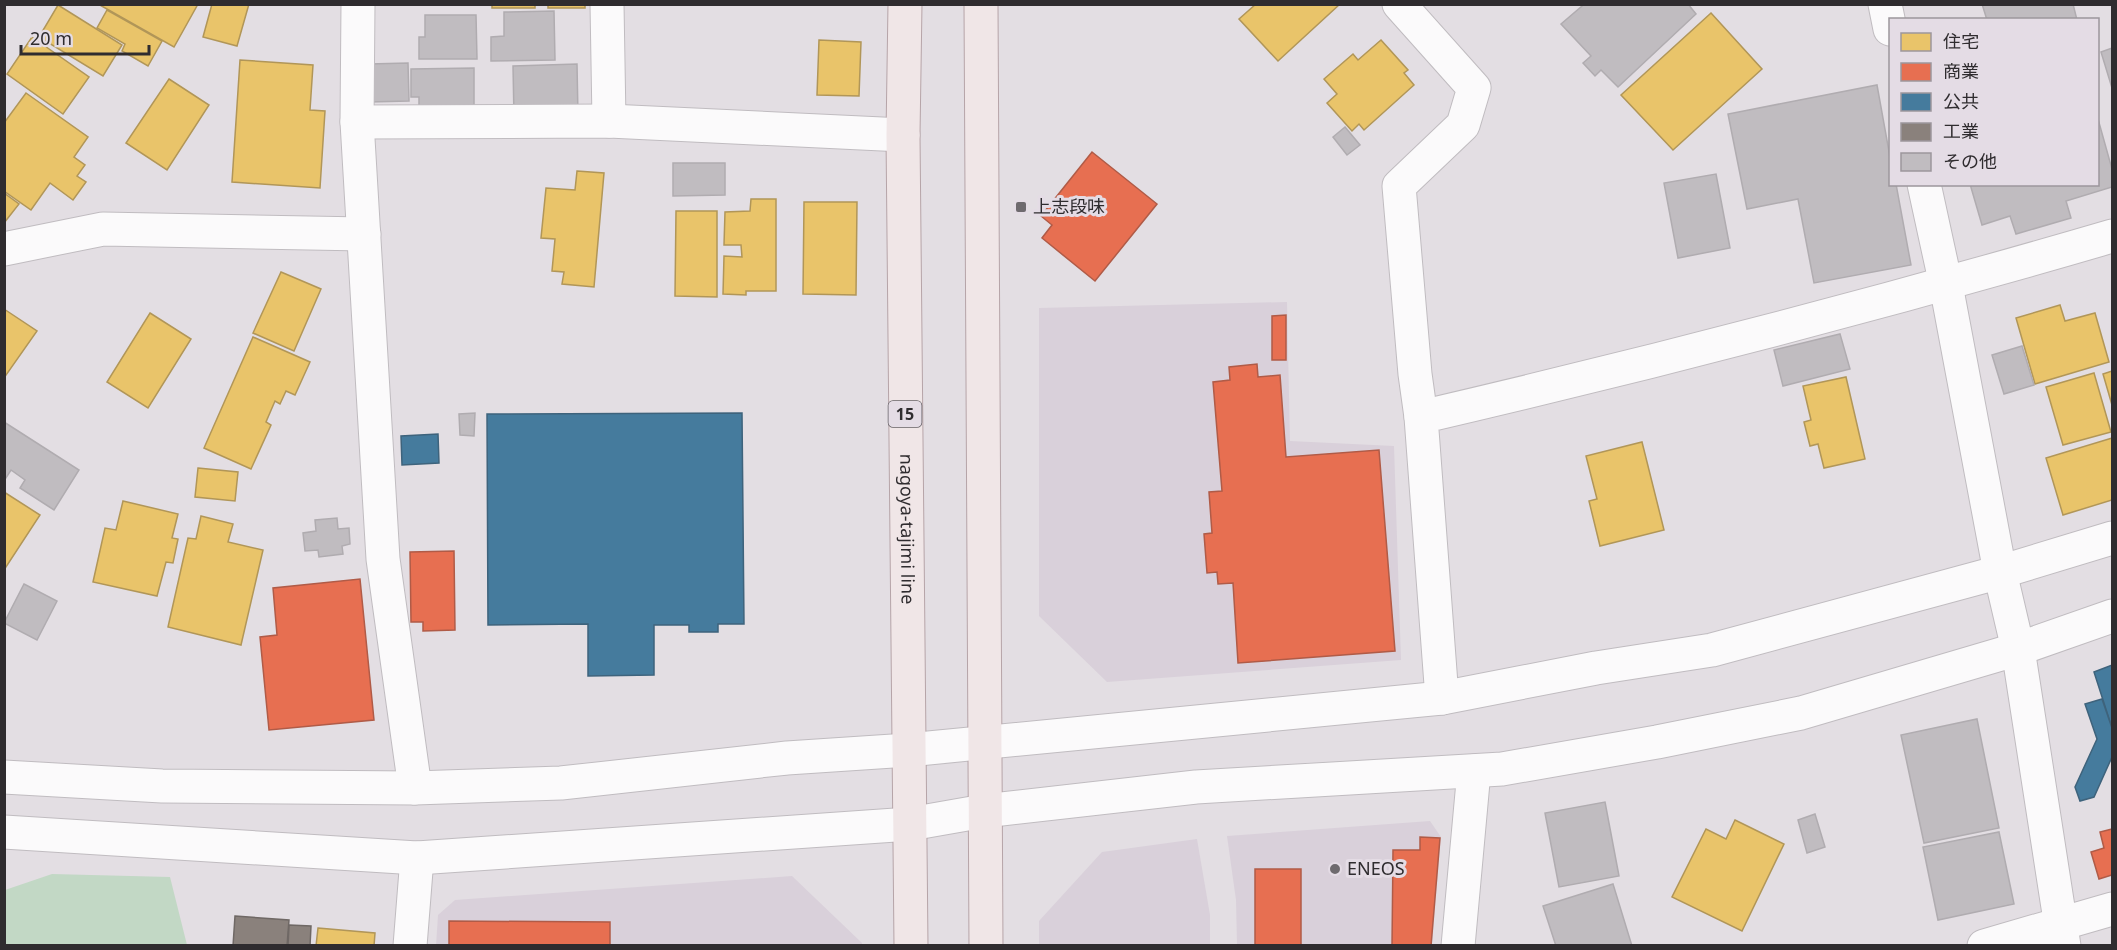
<svg xmlns="http://www.w3.org/2000/svg" width="2117" height="950" font-family="'Noto Sans','Noto Sans JP',sans-serif">
<style>
.built{fill:#d9d0da}
.green{fill:#c2d8c5}
.homes{fill:#e9c46a;stroke:#b19658;stroke-width:1.5}
.shops{fill:#e76f51;stroke:#b05b47;stroke-width:1.5}
.public{fill:#457b9d;stroke:#3e637c;stroke-width:1.5}
.industry{fill:#8a817c;stroke:#6f6865;stroke-width:1.5}
.building{fill:#c0bcc0;stroke:#b0acb0;stroke-width:1.5}
.lines{fill:none;stroke-linecap:round;stroke-linejoin:round}
.minor-casing{stroke:#c0bcc0;stroke-width:35}
.major-casing{stroke:#b6a4a8;stroke-width:35}
.minor{stroke:#fbfafb;stroke-width:33}
.major{stroke:#f0e6e7;stroke-width:33}
.poi-dot{fill:#6e6a6e;stroke:#e4dce5;stroke-width:2}
.labels{text-anchor:middle;stroke-width:6;stroke-linejoin:round;paint-order:stroke}
.shield{fill:#e4dce5;stroke:#656166;stroke-width:1.5}
.shield-label{font-size:16px;font-weight:bold;fill:#2f2c2f}
.poi-label{font-size:18px;fill:#2f2c2f;stroke:#e4dce5;text-anchor:start}
.street-label{font-size:18px;fill:#2f2c2f;stroke:#e4dce5}
</style>
<rect width="100%" height="100%" fill="#e3dee3"/>
<g class="built">
<path d="M1287,302L1290,441L1394,446L1401,660L1107,682L1039,616V308Z"/>
<path d="M1430,821L1441,837L1432,945H1237L1236,900L1227,836Z"/>
<path d="M1197,839L1210,915V945H1039V921L1102,852Z"/>
<path d="M792,876L862,943V946H436L438,915L455,900Z"/>
</g>
<path class="green" d="M52,874L170,877L187,945H5V890Z"/>
<g class="homes">
<path d="M98,4H198L174,47Z"/>
<path d="M212,4H249L237,46L203,37Z"/>
<rect x="492" y="4" width="43" height="4"/>
<rect x="548" y="4" width="37" height="4"/>
<path d="M1256,4H1340L1278,61L1239,19Z"/>
<path d="M58,5L122,45L103,76L39,37Z"/>
<path d="M107,10L162,41L148,66L122,51L125,44L97,28Z"/>
<path d="M1711,13L1762,69L1673,150L1621,95Z"/>
<path d="M32,37L89,77L63,114L7,74Z"/>
<path d="M819,40L861,42L859,96L817,95Z"/>
<path d="M1381,40L1408,70L1404,73L1414,85L1364,130L1359,124L1352,131L1327,103L1337,94L1324,79L1353,54L1358,60Z"/>
<path d="M240,60L313,65L310,110L325,111L320,188L232,182Z"/>
<path d="M169,79L209,105L167,170L126,143Z"/>
<path d="M26,93L88,137L74,157L85,165L77,176L86,182L73,200L50,183L31,210L4,191V123Z"/>
<path d="M577,171L604,173L594,287L562,284L564,272L552,271L555,239L541,238L546,188L575,190Z"/>
<path d="M4,193L19,204L4,223Z"/>
<path d="M751,199H776V291H746V295L723,294L724,256L742,257L741,245H724L725,212L750,211Z"/>
<path d="M804,202H857L856,295L803,294Z"/>
<path d="M676,211H717V297L675,296Z"/>
<path d="M281,272L321,289L294,351L253,333Z"/>
<path d="M2060,305L2065,321L2095,313L2109,362L2035,384L2016,318Z"/>
<path d="M4,309L37,331L4,378Z"/>
<path d="M150,313L191,339L148,408L107,382Z"/>
<path d="M253,337L310,362L295,395L286,391L280,404L275,401L266,422L271,425L251,469L204,448Z"/>
<path d="M2112,371V405L2103,374Z"/>
<path d="M2094,373L2111,432L2063,445L2046,387Z"/>
<path d="M1846,377L1865,459L1824,468L1818,444L1810,446L1804,422L1811,420L1803,386Z"/>
<path d="M2112,438V500L2063,515L2046,458Z"/>
<path d="M1642,442L1664,530L1600,546L1589,501L1597,499L1586,456Z"/>
<path d="M198,468L238,472L235,501L195,497Z"/>
<path d="M4,492L40,515L4,570Z"/>
<path d="M123,501L178,514L172,538L178,539L173,563L166,562L157,596L93,582L105,528L116,530Z"/>
<path d="M201,516L233,524L228,542L263,550L241,645L168,627L188,538L196,539Z"/>
<path d="M1735,820L1784,844L1742,931L1672,897L1706,829L1726,839Z"/>
<path d="M318,928L375,933L374,946H316Z"/>
</g>
<g class="shops">
<path d="M1092,152L1157,204L1095,281L1042,238L1052,225L1041,216Z"/>
<path d="M1286,315V360H1272V316Z"/>
<path d="M1257,364L1258,377L1280,375L1286,457L1379,450L1395,651L1238,663L1233,583L1218,584L1217,572L1207,573L1204,534L1212,533L1209,492L1222,491L1213,382L1230,380L1229,367Z"/>
<path d="M454,551L455,630L423,631V622H411L410,552Z"/>
<path d="M360,579L374,720L269,730L260,637L277,635L273,588Z"/>
<path d="M2112,829V875L2099,879L2091,852L2104,848L2100,832Z"/>
<path d="M1420,837L1440,838L1431,946H1392L1393,850H1420Z"/>
<rect x="1255" y="869" width="46" height="77"/>
<path d="M449,921L610,922V946H449Z"/>
</g>
<g class="public">
<path d="M742,413L744,624H718V632H689V625H654V675L588,676V624L488,625L487,414Z"/>
<path d="M438,434L439,463L402,465L401,436Z"/>
<path d="M2112,665V728L2094,672Z"/>
<path d="M2102,699L2112,728V757L2094,797L2080,801L2075,787L2097,739L2085,704Z"/>
</g>
<g class="industry">
<path d="M235,916L289,920L287,946H233Z"/>
<path d="M289,925L311,926L310,946H288Z"/>
</g>
<g class="building">
<path d="M1581,4H1688L1696,14L1618,87L1601,70L1595,76L1583,63L1591,56L1561,24L1582,6Z"/>
<path d="M1982,4H2073L2077,20H1987Z"/>
<path d="M554,11L555,60L491,61V37L504,36V12Z"/>
<path d="M425,15H476L477,59H419V37H425Z"/>
<path d="M2112,48V88L2101,52Z"/>
<path d="M408,63L409,101L369,102V64Z"/>
<path d="M577,64L578,116L514,117L513,66Z"/>
<path d="M474,68V112H419V97H411V69Z"/>
<path d="M1877,85L1890,157V184H1896L1911,265L1814,283L1798,199L1747,209L1728,114Z"/>
<path d="M2098,119L2112,169V187L2066,201L2071,218L2016,234L2010,216L1982,225L1970,184H2098Z"/>
<path d="M1345,127L1360,145L1347,155L1333,137Z"/>
<path d="M673,163H725V195L673,196Z"/>
<path d="M1716,174L1730,248L1678,258L1664,183Z"/>
<path d="M1840,334L1850,369L1783,386L1774,350Z"/>
<path d="M2022,346L2034,385L2004,394L1992,355Z"/>
<path d="M475,413L474,436L460,435L459,414Z"/>
<path d="M4,422L79,470L54,510L20,488L25,480L11,470L4,481Z"/>
<path d="M337,518L338,529L349,528L350,544L342,546L343,554L319,557L318,550L305,551L303,533L316,531L315,520Z"/>
<path d="M24,584L57,601L37,640L4,623Z"/>
<path d="M1977,719L1999,828L1924,843L1901,735Z"/>
<path d="M1605,802L1619,876L1559,887L1545,813Z"/>
<path d="M1815,814L1825,847L1807,853L1798,820Z"/>
<path d="M1999,832L2014,904L1938,920L1923,847Z"/>
<path d="M1613,884L1632,946H1556L1543,906Z"/>
</g>
<g class="lines">
<defs>
<g id="minor">
<path d="M358,4L357,122L383,559L415,788"/>
<path d="M607,4L609,121"/>
<path d="M1399,4L1474,88L1463,125L1399,186L1415,374L1421,417"/>
<path d="M1885,4L1890,29"/>
<path d="M357,122L609,121L903,135"/>
<path d="M1924,184L1946,285L2000,572L2018,649L2064,946"/>
<path d="M4,249L103,229L364,234"/>
<path d="M1442,698L1421,417C1653,363 1883,303 2112,236"/>
<path d="M4,777L162,786L415,788L561,783L787,758L908,750L1442,698L1596,668L1712,650L2000,572L2112,538"/>
<path d="M4,832L417,858L910,824L984,811L1196,787L1502,769L1657,742L1801,713L2018,649L2112,616"/>
<path d="M410,946L417,858"/>
<path d="M1458,946L1474,771"/>
<path d="M1984,946L2112,909"/>
</g>
<g id="major">
<path id="s1" d="M905,4L903,135L911,946"/>
<path d="M981,4L986,946"/>
</g>
</defs>
<use href="#minor" class="minor-casing"/>
<use href="#major" class="major-casing"/>
<use href="#minor" class="minor"/>
<use href="#major" class="major"/>
</g>
<g class="poi-dot">
<rect x="1015" y="201" width="12" height="12" rx="3"/>
<circle cx="1335" cy="869" r="6"/>
</g>
<g class="labels">
<rect class="shield" x="888.5" y="401" width="33" height="26" rx="4.5"/>
<g class="shield-label">
<text x="905" y="420">15</text>
</g>
<g class="poi-label">
<text x="1033" y="213">上志段味</text>
<text x="1347" y="875">ENEOS</text>
</g>
<g class="street-label">
<text dy="6" stroke="none"><textPath href="#s1" startOffset="525">nagoya-tajimi line</textPath></text>
</g>
</g>
<rect width="2117" height="950" fill="none" stroke="#2f2c2f" stroke-width="12"/>
<rect x="1889" y="18" width="210" height="168" fill="#e4dce5" stroke="#9c969c" stroke-width="1.5"/>
<rect x="1901" y="33" width="30" height="18" fill="#e9c46a" stroke="#9c969c" stroke-width="1.5"/>
<text x="1943" y="48" font-size="18" fill="#2f2c2f">住宅</text>
<rect x="1901" y="63" width="30" height="18" fill="#e76f51" stroke="#9c969c" stroke-width="1.5"/>
<text x="1943" y="78" font-size="18" fill="#2f2c2f">商業</text>
<rect x="1901" y="93" width="30" height="18" fill="#457b9d" stroke="#9c969c" stroke-width="1.5"/>
<text x="1943" y="108" font-size="18" fill="#2f2c2f">公共</text>
<rect x="1901" y="123" width="30" height="18" fill="#8a817c" stroke="#9c969c" stroke-width="1.5"/>
<text x="1943" y="138" font-size="18" fill="#2f2c2f">工業</text>
<rect x="1901" y="153" width="30" height="18" fill="#c0bcc0" stroke="#9c969c" stroke-width="1.5"/>
<text x="1943" y="168" font-size="18" fill="#2f2c2f">その他</text>
<path d="M21 45v9h128v-9" fill="none" stroke="#2f2c2f" stroke-width="3"/>
<text x="30" y="45" font-size="18" fill="#2f2c2f" stroke="#e4dce5" stroke-width="4.5" paint-order="stroke">20 m</text>
</svg>
